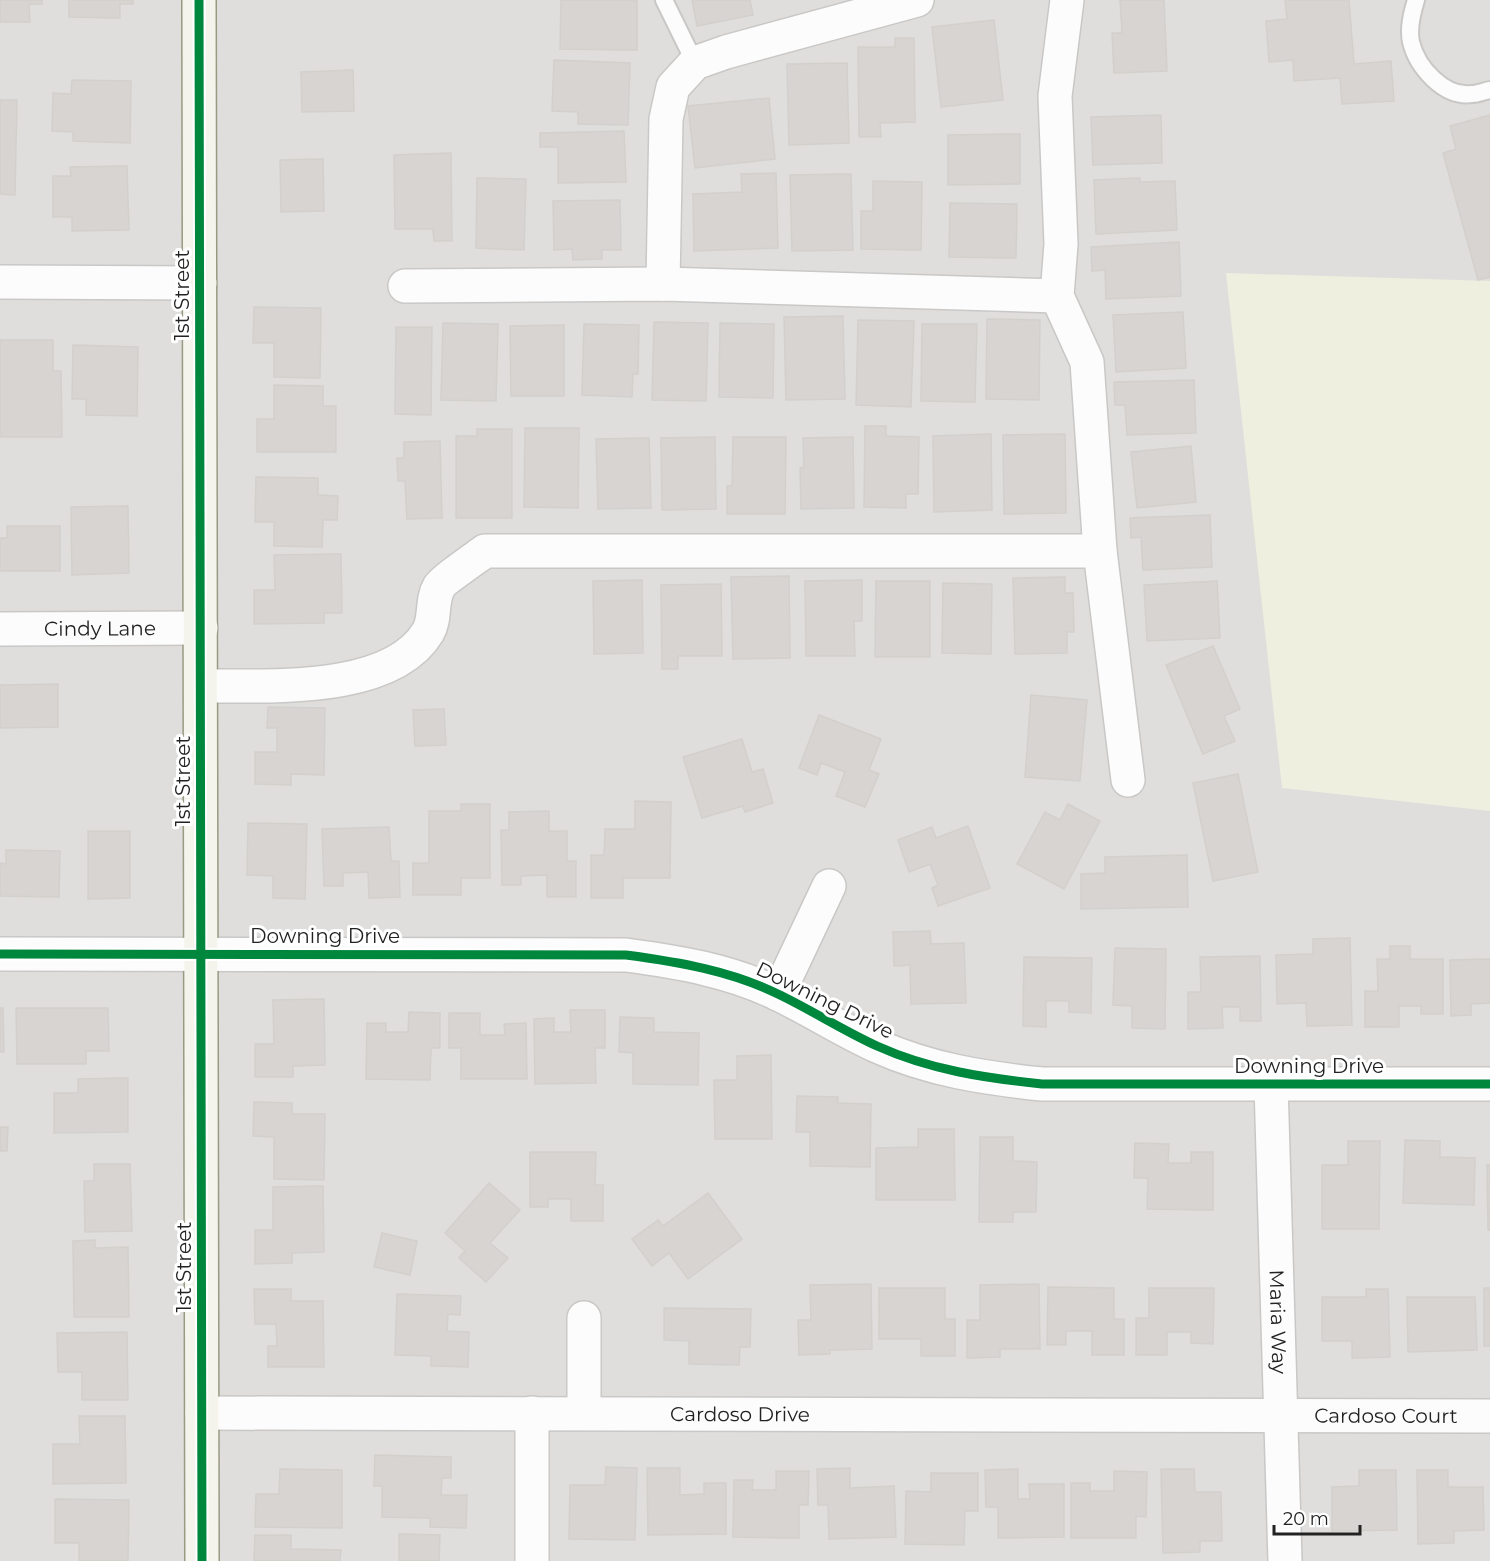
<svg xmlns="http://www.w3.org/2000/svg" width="1490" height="1561" font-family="Montserrat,sans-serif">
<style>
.residential{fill:#dfdedc}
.farmland{fill:#efefdf}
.building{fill:#d7d4d2;stroke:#d3d0cc;stroke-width:1.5}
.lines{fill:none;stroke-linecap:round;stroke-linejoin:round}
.lane-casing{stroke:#c9c8c7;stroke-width:20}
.street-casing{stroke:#c9c8c7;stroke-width:36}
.secondary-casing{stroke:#999a82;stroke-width:36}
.lane{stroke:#fdfcfc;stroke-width:16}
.street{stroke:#fdfcfc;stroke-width:33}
.secondary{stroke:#f4f4ed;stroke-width:33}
.cycleway-casing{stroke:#fff;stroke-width:13}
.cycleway{stroke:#00873e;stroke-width:9}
.labels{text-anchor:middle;stroke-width:6;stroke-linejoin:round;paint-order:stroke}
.street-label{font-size:20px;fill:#222;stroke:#fff}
</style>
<rect width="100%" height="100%" fill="#f0eeeb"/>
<rect class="residential" x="0" y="0" width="1490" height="1561"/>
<path class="farmland" d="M1226,273L1490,281V811L1282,788Z"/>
<g class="building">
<path d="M0,0H42V4H29L30,22H0Z"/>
<path d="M69,0H133V4H120V18L69,17Z"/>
<path d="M561,0H637V50L560,49Z"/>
<path d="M692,0H750L753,15L697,26Z"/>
<path d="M1120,0H1164L1167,71L1114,73L1112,33H1122Z"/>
<path d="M1285,0H1349L1354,64L1391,61L1394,101L1342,104L1340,78L1294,81L1293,60L1269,62L1266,21L1287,19Z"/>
<path d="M994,20L1003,100L941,107L932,27Z"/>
<path d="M895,38H914L915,122L880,123L881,137H859L858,47H895Z"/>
<path d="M554,60L630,63L628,125L578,124V112L552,111Z"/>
<path d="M847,63L849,143L789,145L787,64Z"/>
<path d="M353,70L354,111L302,112L301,72Z"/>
<path d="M72,80L131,81L130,143L73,141V132L52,131L53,93L71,94Z"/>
<path d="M769,98L775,159L695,168L688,106Z"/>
<path d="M0,100H17L15,195L0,194Z"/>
<path d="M1161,115L1162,163L1093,165L1091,117Z"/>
<path d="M1490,115V277L1478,280L1443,153L1456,149L1450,126Z"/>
<path d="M624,131L626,182L558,183V147H540V133Z"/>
<path d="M1020,134V184L948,185V135Z"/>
<path d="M451,153L452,241H434L433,229H395L394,155Z"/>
<path d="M323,159L324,211L281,212L280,160Z"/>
<path d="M127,166L129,230L72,231V217H53V176H71L70,167Z"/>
<path d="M776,173L778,248L694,251L693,194L742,192L741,174Z"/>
<path d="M851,174L853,250L792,251L790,175Z"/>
<path d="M477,178L526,179L524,250L476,248Z"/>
<path d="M1140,178V182L1175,181L1177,230L1096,234L1094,180Z"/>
<path d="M873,181L922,182L921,250L861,249V211H873Z"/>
<path d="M620,200L621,250H602V259L573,260L572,249L554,250L553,201Z"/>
<path d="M950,203L1017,204L1016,258L949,257Z"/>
<path d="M1179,242L1181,296L1106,299L1105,270L1092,271L1091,247Z"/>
<path d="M254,307L321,308L320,378L274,377V343H253Z"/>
<path d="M1183,312L1186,368L1116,372L1113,315Z"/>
<path d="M843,316L845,399L786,400L784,317Z"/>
<path d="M987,319L1040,320L1039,400L986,399Z"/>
<path d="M858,320L914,321L911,407L856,405Z"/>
<path d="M654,322L708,323L706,401L652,400Z"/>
<path d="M443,323L498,324L496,401L441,400Z"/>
<path d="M720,323L774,324L773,398L719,397Z"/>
<path d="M584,324L639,325L638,374H633L632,397L582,395Z"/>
<path d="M922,324H977L975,402L921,401Z"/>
<path d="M564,325V396H511L510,326Z"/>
<path d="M396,327H432L431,415L395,414Z"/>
<path d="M0,340H53V371H61L62,437H0Z"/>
<path d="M73,345L138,347L137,416L86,415V399H72Z"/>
<path d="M1194,380L1196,433L1127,435L1125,405H1115L1114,382Z"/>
<path d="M274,385L323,386V406H336V452H257V419H274Z"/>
<path d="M865,426H886V436L919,437L918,494H906V508L864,507Z"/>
<path d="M525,428H579L578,508L524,507Z"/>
<path d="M477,429H512V518H456V436H477Z"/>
<path d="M991,434L992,510L934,512L933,436Z"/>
<path d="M1065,434L1066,513L1004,514L1003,435Z"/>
<path d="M715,437L716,509L662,510L661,438Z"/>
<path d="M733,437H786L785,514H727V486H732Z"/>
<path d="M853,437L854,508L801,509L800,468L804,467L803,438Z"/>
<path d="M649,438L651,508L598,509L596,439Z"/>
<path d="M440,441L442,518L407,519L405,481H398L397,458H404V442Z"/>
<path d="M1191,446L1196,502L1137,508L1131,452Z"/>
<path d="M256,477L318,478V495L338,496L337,520H323L322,547L274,546V522H255Z"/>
<path d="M128,506L129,573L72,575L71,507Z"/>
<path d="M1210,515L1212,567L1143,570L1141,537L1131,538L1130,518Z"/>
<path d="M7,526H60V571H0V538H7Z"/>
<path d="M341,554L342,613H324V623L254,624V590H275L274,555Z"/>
<path d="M789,576L790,658L733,659L731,577Z"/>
<path d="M1065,577V593H1073L1074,632H1067V653L1015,654L1013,578Z"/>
<path d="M642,580L643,653L594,654L593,581Z"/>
<path d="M862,580V621H854L855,656H806L805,581Z"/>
<path d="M876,581H930V657H875Z"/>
<path d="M1217,581L1220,638L1147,641L1144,585Z"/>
<path d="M943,583L992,584L991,654L942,653Z"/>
<path d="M721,584L722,656H678V669H662L661,585Z"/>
<path d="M1213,646L1240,709L1224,716L1235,741L1203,754L1166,665Z"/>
<path d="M58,684V727L0,728V685Z"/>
<path d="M1031,695L1087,700L1080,781L1025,777Z"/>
<path d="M268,707L325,708L324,775L291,774V785L255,784V752H277V728H267Z"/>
<path d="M444,709L446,745L415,746L413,710Z"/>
<path d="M819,715L881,739L869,770L879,774L865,807L836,796L845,772L821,763L817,775L799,768Z"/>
<path d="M742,739L752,772L763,769L773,803L745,812L743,806L702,818L683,757Z"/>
<path d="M1238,774L1258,872L1213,881L1193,783Z"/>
<path d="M635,801L671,802L670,878H623V898H591V855H604L605,829H635Z"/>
<path d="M461,804H490V878H461V895H413V863H429V811H461Z"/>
<path d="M1068,804L1100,821L1064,889L1017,864L1045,812L1060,820Z"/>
<path d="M549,811V831H567V861H576V897H547V875L521,876V885H502L501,830H509V812Z"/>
<path d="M248,823L307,824L305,899L273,898V876L247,875Z"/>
<path d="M968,826L990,888L938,906L932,888L938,885L930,864L909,872L898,840L932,827L936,838Z"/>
<path d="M389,827L391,861H399L400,897L369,898L368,872L343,873V886H324L322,829Z"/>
<path d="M88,831H130V898L88,899Z"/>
<path d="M6,850L60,851L59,897L0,896V863L6,864Z"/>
<path d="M1187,855L1188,907L1081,909V874L1105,873V857Z"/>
<path d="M930,931L931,944L964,943L966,1003L911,1004L910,965L894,966L893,932Z"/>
<path d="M1350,938L1352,1025L1307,1026L1306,1003L1277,1004L1276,955L1313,954V939Z"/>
<path d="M1390,946H1410V959H1443V1014H1421V1006H1399V1027H1365V991H1378L1377,959H1390Z"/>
<path d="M1115,948L1166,949L1165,1029L1132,1028V1006L1113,1005Z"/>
<path d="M1260,956L1261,1021H1240V1007H1222L1223,1028L1188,1029V992H1201L1200,957Z"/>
<path d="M1024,957L1092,958L1091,1013L1069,1012V1001H1046V1027L1023,1026Z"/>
<path d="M1490,959V1003L1471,1004V1015L1451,1016L1450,960Z"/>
<path d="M324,999L325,1065L293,1066V1077H255V1044H274L273,1000Z"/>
<path d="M0,1008H3L4,1052H0Z"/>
<path d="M16,1008H108L109,1051H86V1064H17Z"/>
<path d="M570,1010H605V1048H595L596,1083L535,1084L534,1019L554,1018V1032H571Z"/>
<path d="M409,1012L440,1013V1048H431L430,1080L366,1079L367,1023H386V1032H408Z"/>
<path d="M449,1013H480V1035H505L504,1024L526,1023L527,1079H461V1048H449Z"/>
<path d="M620,1017L654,1018V1032L699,1033L698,1085L633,1084V1053L619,1052Z"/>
<path d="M771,1055L772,1139H715L714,1080H737V1056Z"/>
<path d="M128,1078V1132L54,1133V1093H78V1079Z"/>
<path d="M797,1096L838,1097V1103L871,1104L870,1167L810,1166V1132H796Z"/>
<path d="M254,1102L292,1103V1114H325L324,1180L274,1179V1137L253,1136Z"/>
<path d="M0,1127H8L7,1151H0Z"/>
<path d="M918,1129H954L955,1200H876V1148L918,1147Z"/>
<path d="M980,1137H1013V1161L1037,1162L1036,1212H1013V1222H979Z"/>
<path d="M1405,1140L1440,1141V1157L1475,1158L1474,1205L1403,1203Z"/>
<path d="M1348,1141H1380L1379,1229H1322V1165H1348Z"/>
<path d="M1135,1143L1169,1144L1168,1163H1191V1152H1213V1210L1147,1209L1148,1178H1134Z"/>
<path d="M530,1152H596L595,1185H603V1221H571V1199H548V1207H530Z"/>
<path d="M94,1164H130L132,1231L85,1232L84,1181H94Z"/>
<path d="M1487,1165H1490V1230H1488Z"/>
<path d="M489,1183L520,1210L490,1243L508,1258L486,1282L459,1258L465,1251L445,1233Z"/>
<path d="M323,1186L324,1252L292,1253V1263L255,1264V1230H273V1187Z"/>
<path d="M708,1193L742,1239L688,1279L669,1253L652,1266L632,1239L658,1220L663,1226Z"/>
<path d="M382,1233L417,1241L410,1275L374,1267Z"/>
<path d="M95,1240V1248L128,1247L129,1317H74L73,1241Z"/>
<path d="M871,1284L872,1349L830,1350V1354L799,1355L798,1320H811L810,1285Z"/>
<path d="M1039,1284L1040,1349H1000V1357L967,1358V1320H980V1285Z"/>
<path d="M1048,1287L1114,1288V1319H1124V1355H1092V1331H1066V1345H1047Z"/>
<path d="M879,1288H945V1319H955V1356H921V1339H879Z"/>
<path d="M1149,1288H1214L1213,1344L1191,1343V1332H1167V1355H1136V1318H1149Z"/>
<rect x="1484" y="1288" width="6" height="58"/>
<path d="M254,1289H291V1301H323L324,1367H268V1346H277L276,1324H255Z"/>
<path d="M1366,1289H1388L1390,1357L1352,1358V1341H1322V1297H1366Z"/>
<path d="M397,1294L461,1296L460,1315L448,1314L447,1331L469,1332L468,1367L431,1366V1356L395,1355Z"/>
<path d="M1407,1297H1475L1477,1350L1408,1352Z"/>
<path d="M664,1308L751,1309L750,1347H740L739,1365L689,1364V1341L664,1340Z"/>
<path d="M127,1332L128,1400H82V1372H58L57,1333Z"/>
<path d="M79,1416H125L126,1483L53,1484V1444H80Z"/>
<path d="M375,1455L451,1457V1478H442L441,1495H467L466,1528L430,1527V1518L382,1517V1486H374Z"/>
<path d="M606,1467L637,1468L635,1540L569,1539L570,1485H605Z"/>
<path d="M647,1468H680V1495L704,1494V1483H726V1534L648,1535Z"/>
<path d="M850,1468V1488L894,1486L896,1537L829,1539L828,1505H818L817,1469Z"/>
<path d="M280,1469L342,1470V1528L255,1527L256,1494H279Z"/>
<path d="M1018,1469V1499H1030L1029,1484H1064V1537L998,1538V1507H986L985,1470Z"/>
<path d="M1161,1469H1194L1195,1492H1221L1222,1541H1200V1552L1163,1553Z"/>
<path d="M1359,1470H1396L1397,1530L1332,1531V1487L1359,1486Z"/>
<path d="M1417,1470H1448V1487H1483L1484,1530L1454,1531V1543L1418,1544Z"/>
<path d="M776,1471H809L808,1505H799V1538L733,1537L734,1480H753L752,1490H776Z"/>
<path d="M1114,1471L1147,1472L1146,1517L1136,1516V1538H1071V1483H1090V1491H1114Z"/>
<path d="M931,1473H978V1511H965L964,1545L905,1544L906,1491L931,1492Z"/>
<path d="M55,1499L129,1500L128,1561H79V1543H55Z"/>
<path d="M399,1534L440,1535L439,1561H399Z"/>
<path d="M255,1535H291V1549L341,1550L340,1561H254Z"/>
</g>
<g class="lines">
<defs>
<g id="lane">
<path d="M664,0L695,63"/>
<path d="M1416,0C1412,13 1408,28 1411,42C1417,67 1444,98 1472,94C1478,94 1484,91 1490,90"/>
</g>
<g id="street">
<path d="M1067,0L1055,96L1061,244L1057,296L1087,362L1100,551L1128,780"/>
<path d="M0,282L200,283"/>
<path d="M663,284L666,119L673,87L695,63L726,52L917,0"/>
<path d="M405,286L663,284L1057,296"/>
<path id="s1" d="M0,629L201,628"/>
<path d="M201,686C265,685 390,695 428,632C436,619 431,600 439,587C442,581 477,557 485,551H1100"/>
<path d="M0,954L626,955C679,962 732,971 780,995C813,1011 844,1031 877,1046C930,1070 985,1078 1042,1084H1490"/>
<path d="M778,994L829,886"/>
<path id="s2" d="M1271,1084L1285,1561"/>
<path d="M584,1318V1413"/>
<path id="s3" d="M202,1413L1490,1416"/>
<path d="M532,1561V1413"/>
</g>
<path id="secondary" d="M199,0L202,1561"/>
</defs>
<use href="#lane" class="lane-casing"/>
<use href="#street" class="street-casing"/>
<use href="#secondary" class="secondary-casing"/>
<use href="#lane" class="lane"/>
<use href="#street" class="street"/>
<use href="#secondary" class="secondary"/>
<defs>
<g id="cycleway">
<path d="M199,0L202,1561"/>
<path d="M0,954L626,955C679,962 732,971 780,995C813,1011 844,1031 877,1046C930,1070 985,1078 1042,1084H1490"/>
</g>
</defs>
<use href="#cycleway" class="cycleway-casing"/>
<use href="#cycleway" class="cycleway"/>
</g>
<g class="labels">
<g class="street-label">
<text transform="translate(182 295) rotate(-90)" y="7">1st Street</text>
<text dy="7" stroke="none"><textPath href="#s1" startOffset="100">Cindy Lane</textPath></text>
<text transform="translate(183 781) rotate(-90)" y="7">1st Street</text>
<text x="325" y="943">Downing Drive</text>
<text transform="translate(825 1000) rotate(26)" y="7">Downing Drive</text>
<text x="1309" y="1073">Downing Drive</text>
<text transform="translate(184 1267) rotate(-90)" y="7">1st Street</text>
<text dy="7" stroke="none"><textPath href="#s2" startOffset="238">Maria Way</textPath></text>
<text dy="7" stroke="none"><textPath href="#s3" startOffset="538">Cardoso Drive</textPath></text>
<text dy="7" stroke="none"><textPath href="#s3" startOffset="1184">Cardoso Court</textPath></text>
</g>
</g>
<path d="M1274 1525v9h86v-9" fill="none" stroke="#222222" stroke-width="3"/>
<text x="1283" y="1525" font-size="18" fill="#222222" stroke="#ffffff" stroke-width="4.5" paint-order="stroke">20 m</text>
</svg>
